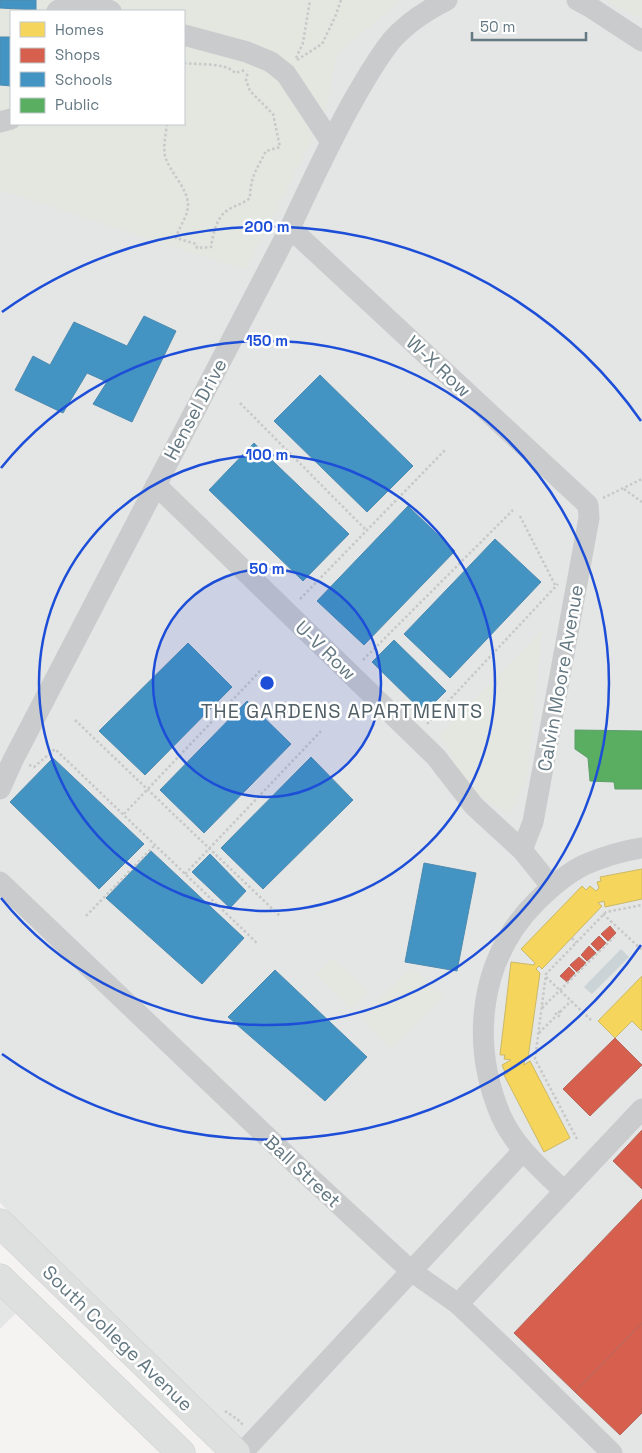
<svg xmlns="http://www.w3.org/2000/svg" width="642" height="1453" font-family="'Space Grotesk',sans-serif">
<style>
.built{fill:#e4e5e5;fill-rule:evenodd}
.green{fill:#e4e6e0;fill-rule:evenodd}
.water{fill:#cad3d5}
.homes{fill:#f6d55c;stroke:#cab967}
.shops{fill:#d6604d;stroke:#b4675d}
.schools{fill:#4393c3;stroke:#4d8bb0}
.public{fill:#5aae61;stroke:#5d9e6b}
.lines{fill:none;stroke-linecap:round;stroke-linejoin:round}
.major-casing{stroke:#d0d0d0;stroke-width:29}
.path{stroke:#c8c8c8;stroke-width:2.5;stroke-dasharray:2.5 2.5;stroke-linecap:butt}
.minor{stroke:#cacbcc;stroke-width:21}
.major{stroke:#dedfdf;stroke-width:28}
.ring{fill:none;stroke:#1d4ed8;stroke-width:2.5}
.labels{text-anchor:middle;stroke-width:5;stroke-linejoin:round;paint-order:stroke}
.street-label{font-size:19px;fill:#647882;stroke:#fff}
.neighbourhood-label{font-size:20px;letter-spacing:1px;fill:#526067;stroke:#fff}
.centre{fill:#1d4ed8;stroke:#fff;stroke-width:2.5}
.ring-label{font-size:15px;text-anchor:middle;font-weight:bold;fill:#1d4ed8;stroke:#fff;stroke-width:5;stroke-linejoin:round;paint-order:stroke}
</style>
<rect width="100%" height="100%" fill="#f4f3f2"/>
<g class="built">
<path d="M0,0H642V1453H253L0,1203ZM11,11H184V124H11Z"/>
<path d="M0,1296L17,1312L0,1329Z"/>
</g>
<g class="green">
<path d="M0,0H402L338,53L324,115L246,270L12,194L0,192ZM11,11H184V124H11Z"/>
<path d="M605,0H642V19Z"/>
<path d="M542,630L527,778L510,815L474,792L456,766L440,734Z"/>
<path d="M332,958L368,991L352,1009L316,975Z"/>
<path d="M412,967L443,996L392,1049L361,1019Z"/>
</g>
<path class="water" d="M621,949L629,957L592,994L584,987Z"/>
<g class="homes">
<path d="M642,869V899L605,907L604,901L598,903L602,906L542,969L539,966L536,969L540,973L528,1058H525L524,1065L530,1061L570,1138L544,1152L504,1075L508,1073L507,1071L505,1072L502,1065L511,1060L504,1059L505,1055H500L511,962L534,965L535,963L521,949L582,886L586,890L590,886L596,891L599,888L597,882L601,881L600,877Z"/>
<path d="M642,976V1031L632,1021L615,1038L598,1021Z"/>
</g>
<g class="shops">
<path d="M610,926L616,933L608,941L601,934Z"/>
<path d="M599,936L606,943L598,951L591,944Z"/>
<path d="M589,946L596,953L587,961L581,955Z"/>
<path d="M579,957L586,963L577,972L570,965Z"/>
<path d="M569,967L575,973L567,982L560,976Z"/>
<path d="M615,1038L642,1065L590,1116L563,1089Z"/>
<path d="M642,1130V1189L613,1161Z"/>
<path d="M642,1199V1323L575,1392L514,1333Z"/>
<path d="M642,1323V1413L620,1435L575,1392Z"/>
</g>
<g class="schools">
<path d="M0,0H36V10L0,8Z"/>
<path d="M0,37H11V86L0,85Z"/>
<path d="M144,316L176,331L132,422L93,404L107,382L87,373L63,413L15,390L33,356L50,365L74,322L127,346Z"/>
<path d="M320,375L413,466L367,512L274,421Z"/>
<path d="M254,443L349,534L303,581L209,490Z"/>
<path d="M408,506L455,551L364,645L317,601Z"/>
<path d="M495,539L541,582L450,678L404,634Z"/>
<path d="M394,640L446,691L424,713L372,662Z"/>
<path d="M188,643L232,687L145,775L99,731Z"/>
<path d="M247,701L291,744L204,833L160,790Z"/>
<path d="M311,757L353,800L263,889L221,848Z"/>
<path d="M53,758L144,844L99,889L10,802Z"/>
<path d="M151,851L244,938L202,984L106,898Z"/>
<path d="M210,854L246,891L230,908L192,872Z"/>
<path d="M424,863L476,873L457,971L405,962Z"/>
<path d="M275,970L367,1057L325,1101L228,1017Z"/>
</g>
<path class="public" d="M575,730L642,731V789H615L614,782L590,781L588,758L575,749Z"/>
<g class="lines">
<defs>
<g id="major">
<path d="M0,1223L236,1453"/>
<path d="M0,1278L181,1453"/>
</g>
</defs>
<use href="#major" class="major-casing"/>
<g class="path">
<path d="M296,58L303,43L310,0"/>
<path d="M297,60L322,44L335,17L341,0"/>
<path d="M184,63C199,65 225,62 235,73L245,70"/>
<path d="M167,124C166,134 162,149 166,159C171,173 188,189 188,205C188,217 179,226 176,238L196,244L197,248L211,247C213,235 216,217 228,210C235,205 243,204 250,198C250,177 257,169 266,151L280,147L273,114L250,91L246,80L248,71"/>
<path d="M240,403L367,531"/>
<path d="M624,489L642,502"/>
<path d="M603,498L642,479"/>
<path d="M520,516L555,585"/>
<path d="M300,599L446,449"/>
<path d="M363,660L513,510"/>
<path d="M75,720L281,917"/>
<path d="M427,724L558,584"/>
<path d="M29,765L34,767L55,749L257,943"/>
<path d="M124,814L261,670"/>
<path d="M185,874L321,731"/>
<path d="M603,914L642,950"/>
<path d="M86,916L155,845"/>
<path d="M572,938L576,943"/>
<path d="M546,977L591,1020"/>
<path d="M542,1008L614,937"/>
<path d="M560,1012L571,1001"/>
<path d="M539,1033L556,1016V1012H560L559,1016H556"/>
<path d="M577,1139L535,1059L546,974L606,912L642,905"/>
<path d="M225,1411L237,1419L244,1426"/>
</g>
<g class="minor">
<path d="M577,0L590,7L642,41"/>
<path d="M57,11C78,0 89,3 111,11"/>
<path d="M184,35L247,52L271,62L286,74L331,142"/>
<path d="M0,122L11,119"/>
<path d="M290,228L588,505L589,518L533,822L522,850"/>
<path d="M156,485L436,757L474,806L522,850L551,886"/>
<path d="M0,789L13,760L290,228C309,187 328,147 349,108C362,85 375,61 392,40C407,23 427,10 447,0"/>
<path d="M0,882L305,1173L411,1271L458,1304L521,1364L612,1453"/>
<path d="M564,1191C541,1169 515,1147 501,1116C470,1043 479,959 536,902C550,888 566,874 584,865C603,857 622,851 642,848"/>
<path d="M458,1304L642,1109"/>
<path d="M242,1453L523,1151"/>
</g>
<use href="#major" class="major"/>
</g>
<circle cx="267" cy="683" r="114" fill="#1d4ed8" fill-opacity=".12"/>
<g class="ring">
<circle cx="267" cy="683" r="114"/>
<circle cx="267" cy="683" r="228"/>
<path d="M1 468A342 342 0 1 1 1 898"/>
<path d="M641 945A456 456 0 0 1 2 1054M2 312A456 456 0 0 1 641 421"/>
</g>
<g class="labels">
<g class="street-label">
<text transform="translate(439 366) rotate(43)" y="7">W-X Row</text>
<text transform="translate(195 409) rotate(-62)" y="7">Hensel Drive</text>
<text transform="translate(326 650) rotate(44)" y="7">U-V Row</text>
<text transform="translate(560 678) rotate(-80)" y="7">Calvin Moore Avenue</text>
<text transform="translate(303 1171) rotate(43)" y="7">Ball Street</text>
<text transform="translate(118 1338) rotate(44)" y="7">South College Avenue</text>
</g>
<g class="neighbourhood-label">
<text x="342" y="718">THE GARDENS APARTMENTS</text>
</g>
</g>
<circle cx="267" cy="683" r="8" class="centre"/>
<g class="ring-label">
<text x="267" y="232">200 m</text>
<text x="267" y="346">150 m</text>
<text x="267" y="460">100 m</text>
<text x="267" y="574">50 m</text>
</g>
<rect x="10" y="10" width="175" height="115" fill="#ffffff" stroke="#c1c9cd"/>
<rect x="20" y="22" width="25" height="15" fill="#f6d55c" stroke="#c1c9cd"/>
<text x="55" y="35" font-size="15" fill="#647882">Homes</text>
<rect x="20" y="48" width="25" height="15" fill="#d6604d" stroke="#c1c9cd"/>
<text x="55" y="60" font-size="15" fill="#647882">Shops</text>
<rect x="20" y="72" width="25" height="15" fill="#4393c3" stroke="#c1c9cd"/>
<text x="55" y="85" font-size="15" fill="#647882">Schools</text>
<rect x="20" y="98" width="25" height="15" fill="#5aae61" stroke="#c1c9cd"/>
<text x="55" y="110" font-size="15" fill="#647882">Public</text>
<path d="M472 32v8h114v-8" fill="none" stroke="#647882" stroke-width="2.5"/>
<text x="480" y="32" font-size="15" fill="#647882" stroke="#ffffff" stroke-width="4" paint-order="stroke">50 m</text>
</svg>
